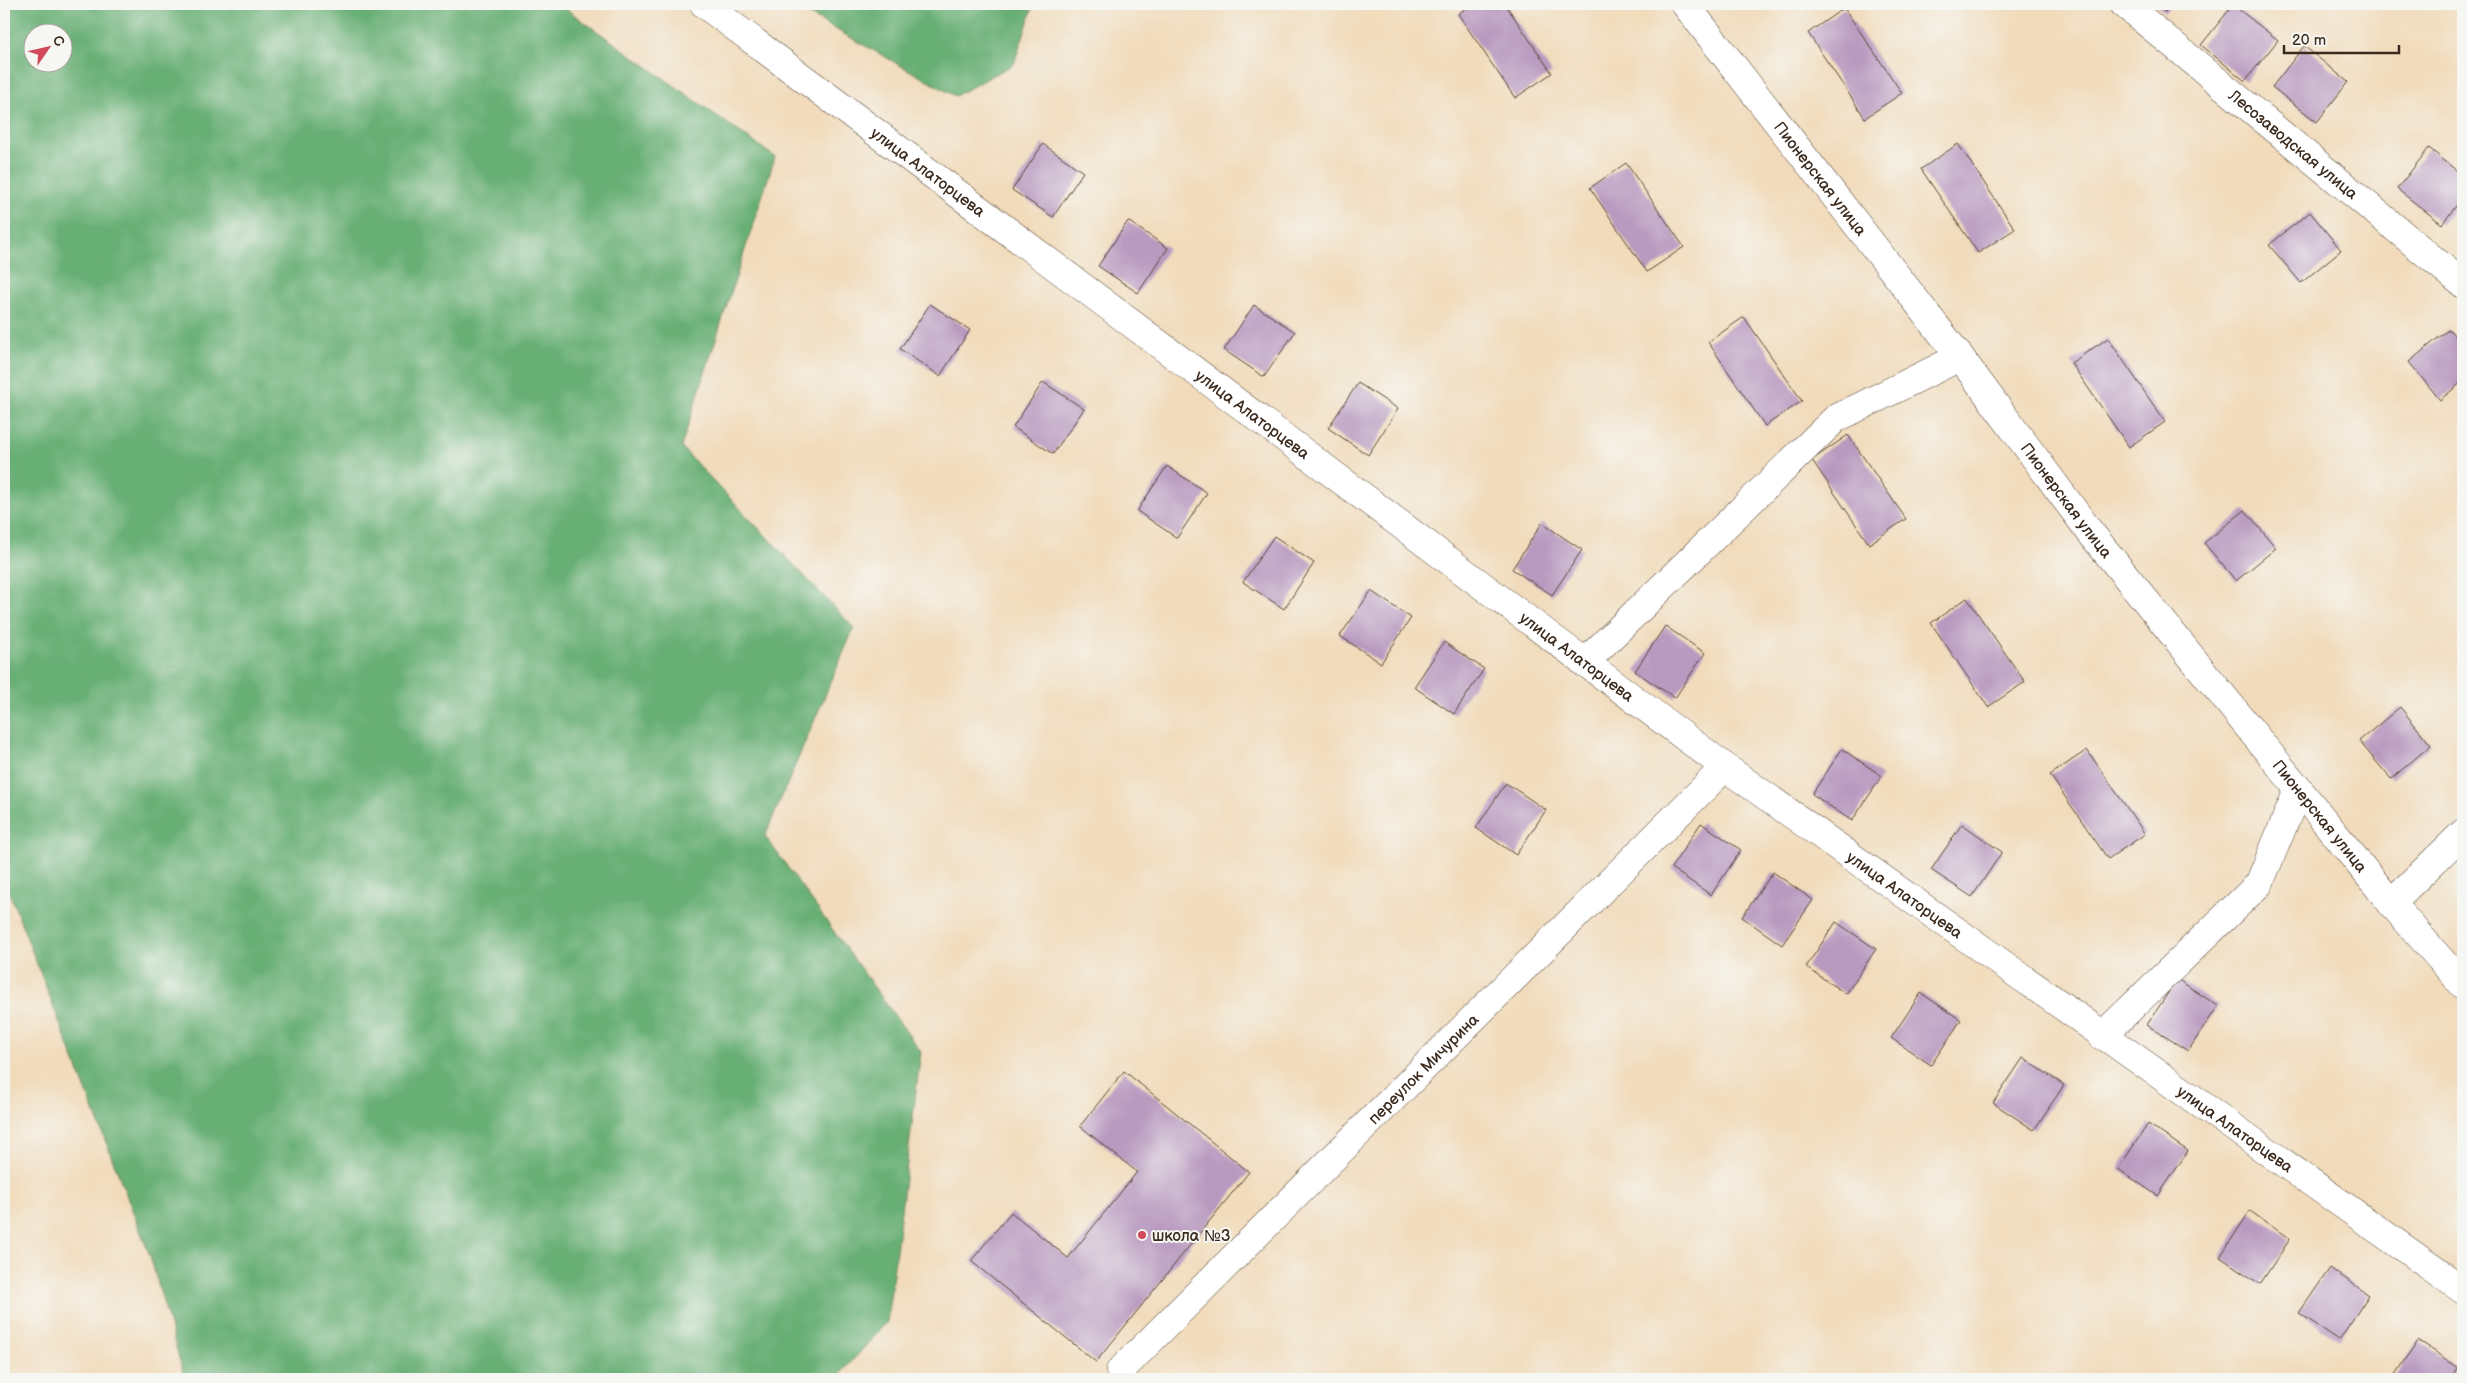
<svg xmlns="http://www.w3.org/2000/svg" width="2467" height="1383" font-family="'Balsamiq Sans',sans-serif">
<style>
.forest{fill:#68af74;stroke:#526c49;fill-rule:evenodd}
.building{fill:#b899bf}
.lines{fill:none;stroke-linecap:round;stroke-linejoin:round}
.minor-casing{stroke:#564536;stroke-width:29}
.minor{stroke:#fff;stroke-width:28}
.poi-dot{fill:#d1495b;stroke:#f6f6f2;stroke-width:2}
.labels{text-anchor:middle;stroke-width:4;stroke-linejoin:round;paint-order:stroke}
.street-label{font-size:16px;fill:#3b2a1e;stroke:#f6f6f2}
.poi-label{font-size:16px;fill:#3b2a1e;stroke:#f6f6f2;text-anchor:start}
</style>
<rect width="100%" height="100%" fill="#f6f6f2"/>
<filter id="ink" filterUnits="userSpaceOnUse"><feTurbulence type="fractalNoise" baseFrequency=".02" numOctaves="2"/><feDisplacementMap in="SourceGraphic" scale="10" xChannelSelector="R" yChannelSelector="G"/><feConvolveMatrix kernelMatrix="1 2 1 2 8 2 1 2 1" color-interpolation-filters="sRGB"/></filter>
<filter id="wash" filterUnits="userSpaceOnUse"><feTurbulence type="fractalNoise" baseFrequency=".0096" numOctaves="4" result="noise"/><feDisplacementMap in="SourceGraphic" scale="20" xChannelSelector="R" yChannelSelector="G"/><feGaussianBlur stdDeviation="1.12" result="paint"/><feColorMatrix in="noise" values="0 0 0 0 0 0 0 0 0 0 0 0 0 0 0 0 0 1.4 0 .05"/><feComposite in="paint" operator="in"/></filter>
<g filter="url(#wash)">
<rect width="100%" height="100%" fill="#f1dbbb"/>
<g class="forest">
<path d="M4,4H559L775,157L681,447L854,628L765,836L921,1052L887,1322L836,1379H185L150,1256L4,879ZM32,32H62V62H32Z"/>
<path d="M786,4H1034L1014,64L955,96L810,15Z"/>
</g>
<g id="blocks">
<g class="building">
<path d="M1472,4H1505L1552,73L1515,98L1458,14Z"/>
<path d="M2155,4H2172L2165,12Z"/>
<path d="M2233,5L2278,40L2245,81L2201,45Z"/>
<path d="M1844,8L1902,93L1865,118L1808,33Z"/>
<path d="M2304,46L2348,82L2317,122L2272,87Z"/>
<path d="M1043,144L1083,172L1053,217L1012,190Z"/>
<path d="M1958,144L2015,229L1978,253L1921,169Z"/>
<path d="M2429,148L2463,176V197L2442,224L2397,189Z"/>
<path d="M1626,163L1684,247L1647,272L1590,188Z"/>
<path d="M2310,212L2341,250L2301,283L2269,245Z"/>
<path d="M1128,221L1168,248L1138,293L1098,266Z"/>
<path d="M930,304L970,330L940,376L900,349Z"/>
<path d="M1254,305L1295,332L1264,377L1224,350Z"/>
<path d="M1744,317L1802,401L1765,426L1708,342Z"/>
<path d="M2449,329L2463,346V381L2440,400L2409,362Z"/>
<path d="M2108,338L2165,422L2129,447L2071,363Z"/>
<path d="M1043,382L1084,409L1053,454L1013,427Z"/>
<path d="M1358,383L1398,409L1368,455L1328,428Z"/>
<path d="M1848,435L1906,519L1869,544L1812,460Z"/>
<path d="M1167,466L1207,493L1177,538L1137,511Z"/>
<path d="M2245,510L2276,548L2236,581L2204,543Z"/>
<path d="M1542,523L1582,550L1552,595L1512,569Z"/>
<path d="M1274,536L1314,563L1284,609L1243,582Z"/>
<path d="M1371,591L1411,618L1381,663L1340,636Z"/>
<path d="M1967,598L2025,682L1988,707L1931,623Z"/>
<path d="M1665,626L1705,653L1675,698L1635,671Z"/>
<path d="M1444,642L1484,669L1454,714L1414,687Z"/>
<path d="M2400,707L2431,745L2391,779L2359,741Z"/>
<path d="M1842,749L1882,776L1852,821L1812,794Z"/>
<path d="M2087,750L2145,834L2108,859L2050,775Z"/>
<path d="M1506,783L1546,810L1516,855L1476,828Z"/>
<path d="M1701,823L1741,850L1711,895L1671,868Z"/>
<path d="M1962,824L2002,852L1972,897L1931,870Z"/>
<path d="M1773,872L1813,900L1782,945L1742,917Z"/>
<path d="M1836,922L1876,949L1846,994L1806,967Z"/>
<path d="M2177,979L2218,1006L2188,1051L2147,1025Z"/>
<path d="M1921,993L1961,1020L1931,1065L1891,1038Z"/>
<path d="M2023,1058L2064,1085L2034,1130L1993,1103Z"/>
<path d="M1124,1071L1249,1172L1096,1362L971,1261L1011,1212L1068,1258L1137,1172L1080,1126Z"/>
<path d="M2148,1124L2188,1151L2158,1196L2118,1169Z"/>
<path d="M2250,1211L2290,1239L2260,1284L2220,1257Z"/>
<path d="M2330,1268L2369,1295L2339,1340L2299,1313Z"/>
<path d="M2418,1341L2459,1368L2451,1379H2393Z"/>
</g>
</g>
</g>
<g filter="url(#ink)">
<use href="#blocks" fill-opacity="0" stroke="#564536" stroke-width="1"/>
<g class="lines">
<defs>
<g id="minor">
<path id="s1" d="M704,4L1725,767L2463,1290"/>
<path id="s2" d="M1685,4L1960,357L2090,532L2391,903L2463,985"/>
<path id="s3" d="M2124,4L2463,284"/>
<path d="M1584,663L1835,419L1960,357"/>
<path d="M2391,903L2463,833"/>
<path d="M2102,1036L2259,884L2298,790"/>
<path id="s4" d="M1120,1371L1725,767"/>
</g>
</defs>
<use href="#minor" class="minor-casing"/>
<use href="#minor" class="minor"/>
</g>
</g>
<circle class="poi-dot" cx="1142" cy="1235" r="5"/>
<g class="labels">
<g class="street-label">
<text dy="6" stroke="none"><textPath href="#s3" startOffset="220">Лесозаводская улица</textPath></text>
<text dy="6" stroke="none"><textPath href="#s1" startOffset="280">улица Алаторцева</textPath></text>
<text dy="6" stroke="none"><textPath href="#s2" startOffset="221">Пионерская улица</textPath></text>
<text dy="6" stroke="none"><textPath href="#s1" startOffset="685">улица Алаторцева</textPath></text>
<text dy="6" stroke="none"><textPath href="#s2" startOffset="626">Пионерская улица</textPath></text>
<text dy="6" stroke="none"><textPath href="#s1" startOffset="1090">улица Алаторцева</textPath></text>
<text dy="6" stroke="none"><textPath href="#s2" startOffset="1031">Пионерская улица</textPath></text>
<text dy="6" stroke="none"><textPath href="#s1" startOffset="1495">улица Алаторцева</textPath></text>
<text dy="6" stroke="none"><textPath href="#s4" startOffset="428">переулок Мичурина</textPath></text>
<text dy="6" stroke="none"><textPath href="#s1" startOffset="1900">улица Алаторцева</textPath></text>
</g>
<g class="poi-label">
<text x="1152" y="1241">школа №3</text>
</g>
</g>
<rect width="2467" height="1383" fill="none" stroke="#f6f6f2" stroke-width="20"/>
<g transform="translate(48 48) rotate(56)"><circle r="24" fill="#f6f6f2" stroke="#aba49d"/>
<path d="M0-4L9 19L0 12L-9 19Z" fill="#d1495b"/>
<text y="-8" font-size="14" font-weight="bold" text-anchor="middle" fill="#3b2a1e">С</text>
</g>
<path d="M2284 45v8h115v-8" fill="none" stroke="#3b2a1e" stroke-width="2.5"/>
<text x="2292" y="45" font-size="15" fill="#3b2a1e" stroke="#f6f6f2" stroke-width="4" paint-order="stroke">20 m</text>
</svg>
